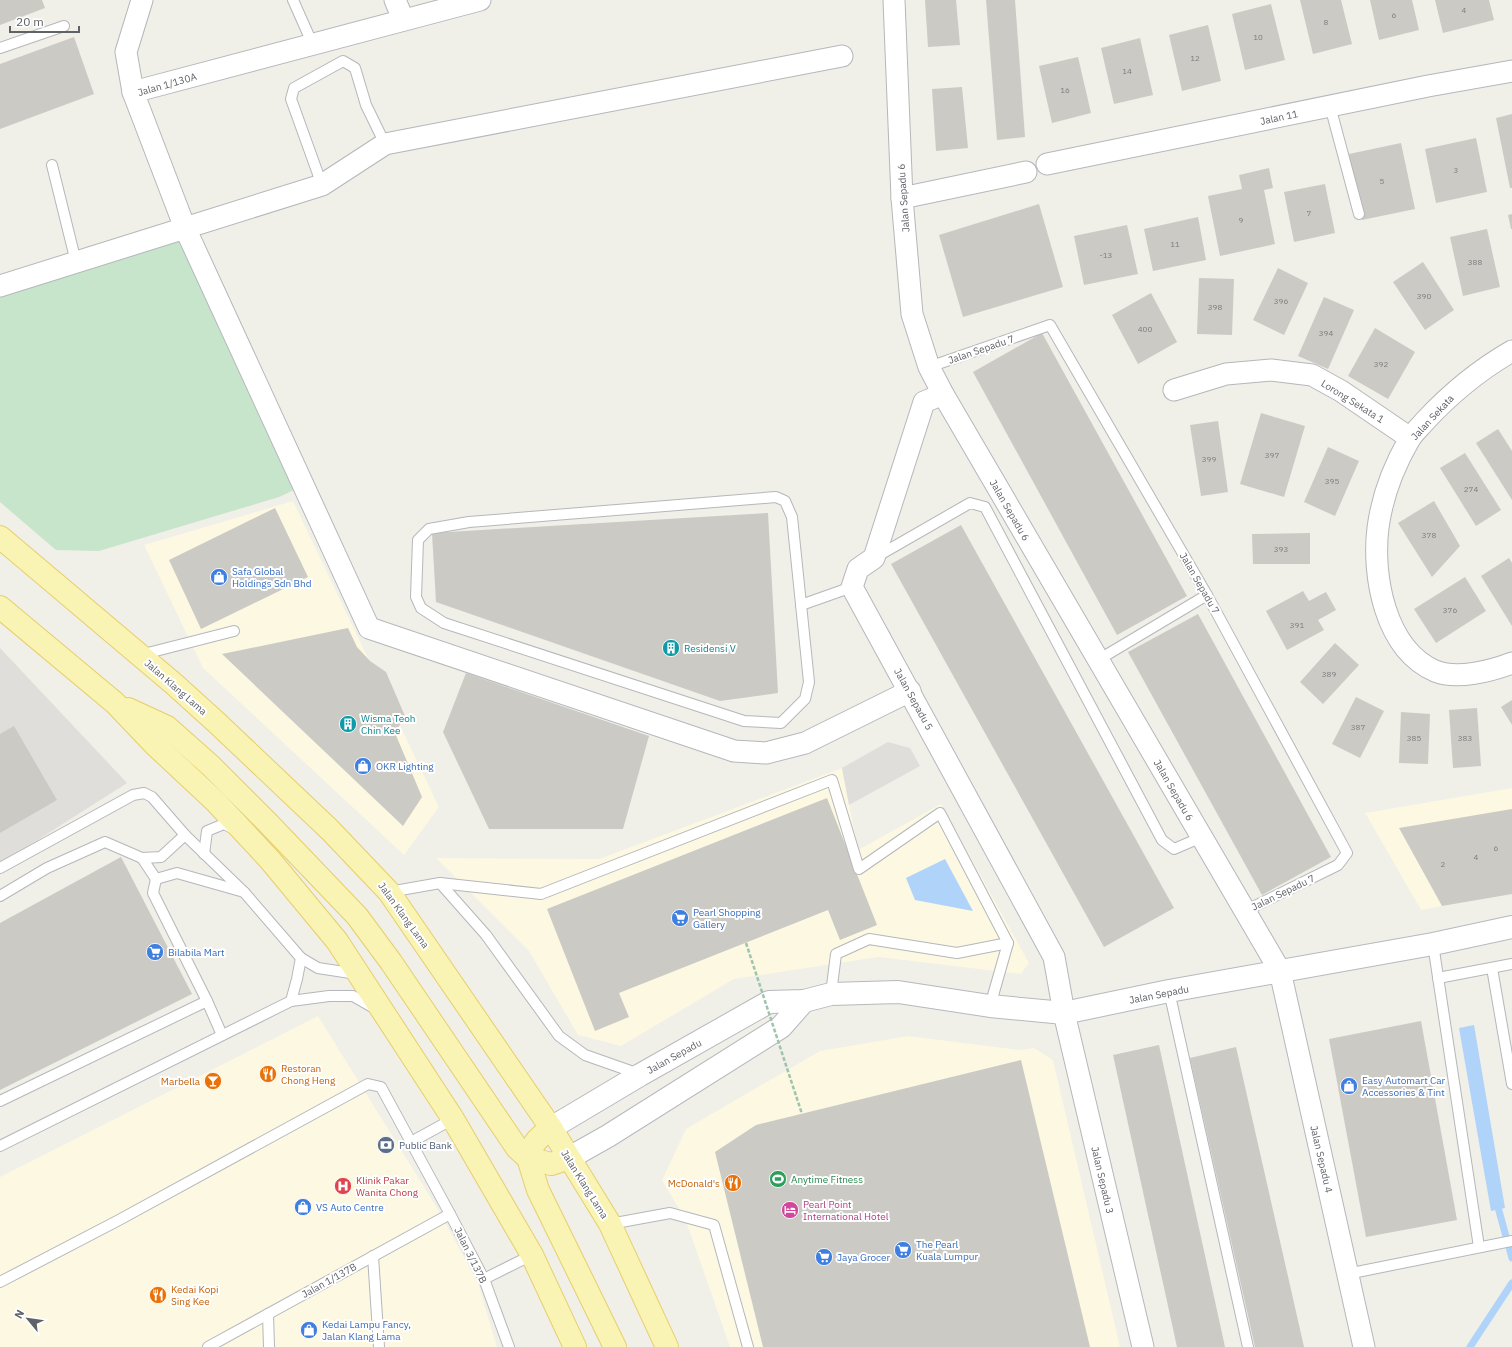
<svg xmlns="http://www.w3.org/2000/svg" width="1512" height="1347" font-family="'IBM Plex Sans',sans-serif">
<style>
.commercial{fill:#fcf8e2}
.industrial{fill:#dfdeda}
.green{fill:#c7e5ca}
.water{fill:#b0d3f9}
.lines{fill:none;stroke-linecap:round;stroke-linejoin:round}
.stream{stroke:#b0d3f9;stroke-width:7}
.building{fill:#cccac5}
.lane-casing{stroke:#b5b7bb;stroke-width:12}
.street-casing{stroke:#b5b7bb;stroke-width:23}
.secondary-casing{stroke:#b6b9be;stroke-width:24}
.primary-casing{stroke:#e7ce6a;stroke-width:24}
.lane{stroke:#fff;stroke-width:10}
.street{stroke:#fff;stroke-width:21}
.secondary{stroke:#fff;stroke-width:22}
.primary{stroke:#f9f4b4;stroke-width:22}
.path-bridge{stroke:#9fc3ad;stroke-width:2.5;stroke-dasharray:4 2;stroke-linecap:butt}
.labels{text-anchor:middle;stroke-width:4;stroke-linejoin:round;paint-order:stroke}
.number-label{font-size:8px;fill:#7a7c7e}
.street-label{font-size:10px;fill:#5f6267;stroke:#fff}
.shop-label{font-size:10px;fill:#366cbe;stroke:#fff;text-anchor:start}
.culture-label{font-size:10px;fill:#0d838f;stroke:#fff;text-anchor:start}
.food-label{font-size:10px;fill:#c56008;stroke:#fff;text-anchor:start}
.service-label{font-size:10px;fill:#4e5e75;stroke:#fff;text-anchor:start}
.leisure-label{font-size:10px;fill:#27864d;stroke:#fff;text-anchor:start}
.health-label{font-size:10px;fill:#be3a42;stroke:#fff;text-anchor:start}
.hotel-label{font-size:10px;fill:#b23c85;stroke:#fff;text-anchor:start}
</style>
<rect width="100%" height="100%" fill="#f0efe8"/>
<g class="commercial">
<path d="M293,501L439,807L404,855L203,668L144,545Z"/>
<path d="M842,768L858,850L941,804L1029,963L1021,974L879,957L734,979L621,1046L578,1035L529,951L436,858L599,859Z"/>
<path d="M1512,788V893L1421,910L1365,813Z"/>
<path d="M318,1016L439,1211L478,1283L497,1347H0V1177Z"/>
<path d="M908,1036L1020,1050L1034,1048L1053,1060L1120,1347H730L686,1221L662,1180L686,1129L820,1051Z"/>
</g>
<g class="industrial">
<path d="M0,648L127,783L0,864Z"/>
<path d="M888,742L910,748L920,766L849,805L842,768Z"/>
</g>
<path class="green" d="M177,238L298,488L279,497L99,551L56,550L0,502V296Z"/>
<g class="water">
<path d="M945,859L973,911L915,900L906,878Z"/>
<path d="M1474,1025L1505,1208L1491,1211L1459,1028Z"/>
</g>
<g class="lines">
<g class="stream">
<path d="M1496,1200L1512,1258"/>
<path d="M1470,1347L1512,1283"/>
</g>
</g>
<g class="building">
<path d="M0,0H42L45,8L0,25Z"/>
<path d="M925,0H956L960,45L928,47Z"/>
<path d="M986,0H1015L1025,137L997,140Z"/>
<path d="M1300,0H1341L1352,44L1313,54Z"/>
<path d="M1370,0H1412L1419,30L1379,40Z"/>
<path d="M1435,0H1489L1494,20L1443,33Z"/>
<path d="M1271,4L1285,60L1245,70L1232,14Z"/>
<path d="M1208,25L1221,81L1182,91L1169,35Z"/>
<path d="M74,37L94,94L0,129V64Z"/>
<path d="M1140,38L1153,95L1114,104L1101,48Z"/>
<path d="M1078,57L1091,113L1052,123L1039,66Z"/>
<path d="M962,87L968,148L936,151L932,89Z"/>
<path d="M1512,114V188H1510L1496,118Z"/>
<path d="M1476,138L1487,192L1436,203L1425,149Z"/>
<path d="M1401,143L1415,209L1362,220L1349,154Z"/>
<path d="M1269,168L1273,188L1264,190L1275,244L1220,256L1208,196L1242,189L1239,175Z"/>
<path d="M1325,184L1335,233L1294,242L1284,192Z"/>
<path d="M1039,204L1063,287L963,317L939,235Z"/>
<path d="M1512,214V229H1511L1508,215Z"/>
<path d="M1198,217L1206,260L1153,271L1144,229Z"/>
<path d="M1127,225L1138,274L1084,285L1074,236Z"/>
<path d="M1487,229L1500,287L1463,296L1450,237Z"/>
<path d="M1423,262L1454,310L1425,330L1393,282Z"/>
<path d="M1278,268L1308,283L1284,335L1253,320Z"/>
<path d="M1199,278L1234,279L1232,335L1197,334Z"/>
<path d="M1151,293L1177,342L1138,364L1112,315Z"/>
<path d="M1324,297L1354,310L1328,369L1298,356Z"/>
<path d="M1375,328L1415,352L1388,399L1348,376Z"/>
<path d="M1042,333L1187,596L1117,635L973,372Z"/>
<path d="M1261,413L1305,426L1284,497L1240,484Z"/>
<path d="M1218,421L1228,492L1201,496L1190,425Z"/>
<path d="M1498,429L1512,451V500L1476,443Z"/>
<path d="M1328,447L1359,461L1335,516L1304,502Z"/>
<path d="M1465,453L1501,510L1476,526L1440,468Z"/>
<path d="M1434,501L1460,546L1432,577L1398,523Z"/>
<path d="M275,508L308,577L201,629L169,560Z"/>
<path d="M768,513L778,693L720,701L436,602L432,533Z"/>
<path d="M961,525L1174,908L1104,947L891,564Z"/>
<path d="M1310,533V564H1253L1252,534Z"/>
<path d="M1509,558L1512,563V626L1481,576Z"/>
<path d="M1465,577L1486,611L1436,643L1414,609Z"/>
<path d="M1303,591L1309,601L1326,592L1336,610L1318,620L1324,630L1287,650L1266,611Z"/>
<path d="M1198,614L1331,857L1262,895L1128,652Z"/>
<path d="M348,628L357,647L370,661L386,672L405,716L395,733L422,797L403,826L222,654Z"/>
<path d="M1335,643L1359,665L1323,704L1300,682Z"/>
<path d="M466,673L649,736L623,829H489L443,732Z"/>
<path d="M1356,697L1384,711L1360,758L1332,744Z"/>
<path d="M1512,700V725L1501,707Z"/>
<path d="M1477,708L1481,766L1453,768L1449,710Z"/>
<path d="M1401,712L1430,714L1428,764L1399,763Z"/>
<path d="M14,726L57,800L0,833V734Z"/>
<path d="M827,798L877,925L840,940L828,910L619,993L629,1017L595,1031L547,909Z"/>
<path d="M1512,809V894L1442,906L1399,828Z"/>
<path d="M121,857L192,994L0,1090V923Z"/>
<path d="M1421,1021L1457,1220L1366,1237L1329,1039Z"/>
<path d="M1159,1045L1225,1347H1177L1113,1055Z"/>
<path d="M1236,1047L1304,1347H1255L1190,1058Z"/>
<path d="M1021,1060L1090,1347H763L715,1152L756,1125Z"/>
</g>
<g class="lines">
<defs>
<g id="lane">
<path d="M293,0L313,45"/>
<path d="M0,48L64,26"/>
<path d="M1330,106L1359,214"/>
<path d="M52,165L76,262"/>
<path d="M322,185L291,99L294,88L343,61L355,68L366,105L385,144"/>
<path d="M929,367L1050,325L1207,595L1347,853L1338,865L1245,911"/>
<path d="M776,497L785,501L792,517L809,682L805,699L781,723L744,721L444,623L421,608L416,597L418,540L429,529L469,522Z"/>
<path d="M876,557L970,503L985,507L1162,840L1174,849L1202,837"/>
<path d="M801,605L852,587"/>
<path d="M140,655L234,631"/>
<path d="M1098,660L1207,595"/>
<path d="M204,854L207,831L224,824L234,829"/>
<path d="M142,858L156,879"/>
<path d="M0,868L133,795L144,793L152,797L185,835L244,892L301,958L318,968L357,974"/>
<path d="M440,883L486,935L559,1036L585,1055L639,1074"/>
<path d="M389,892L440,883L541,894L832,780L859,869L940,813L1008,943L990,1006"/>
<path d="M0,896L47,868L105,842L142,858L161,857L185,835"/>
<path d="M1433,944L1479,1247"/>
<path d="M301,958L297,979L291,1001L329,996H353L374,1008"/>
<path d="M1492,968L1512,1084"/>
<path d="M1438,978L1512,964"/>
<path d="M1169,991L1248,1347"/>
<path d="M831,994L836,954L869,939L957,953L1008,943"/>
<path d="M207,1001L222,1035"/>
<path d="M0,1101L207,1001L153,893L156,879L177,873L244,892"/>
<path d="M411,1142L453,1119"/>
<path d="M0,1146L291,1001"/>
<path d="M610,1224L670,1213L714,1225L748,1347"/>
<path d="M373,1256L379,1347"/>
<path d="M1347,1274L1512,1241"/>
<path d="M484,1279L532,1255"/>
<path d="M0,1282L119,1220L368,1084L381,1087L450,1214L484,1279L509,1347"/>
<path d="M268,1314L269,1347"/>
<path d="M208,1347L450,1214"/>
</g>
<g id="street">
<path d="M395,0L403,19"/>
<path d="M894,0L902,198L912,314L929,367L943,394L1280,971L1364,1347"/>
<path d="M842,56L385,144L322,185L185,228L369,628L734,751L766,753L805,743L910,691"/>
<path d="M133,92L480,0"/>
<path d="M1047,164L1428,86L1512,71"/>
<path d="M902,198L1026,172"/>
<path d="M0,286L185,228L133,92L126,52L142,0"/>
<path d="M1512,351C1479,370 1451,393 1425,421C1420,427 1413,433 1409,440C1394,466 1382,497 1378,528C1372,576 1385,649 1435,671C1457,680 1491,671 1512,663"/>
<path d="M1174,390L1226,374L1271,370L1312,375L1341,391L1410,438"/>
<path d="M943,394L924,402L874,558L858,569L852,587L1054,957L1064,1013L1143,1347"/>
</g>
<g id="secondary">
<path d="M551,1128L640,1075L769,1002L804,1001L831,994L898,992L990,1006L1064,1013L1169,991L1433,944L1512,927"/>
<path d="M569,1158L608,1136L781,1027L804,1001"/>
</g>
<g id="primary">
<path d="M0,537L174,684L216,722L330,830L389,892L551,1128L610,1224L667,1347"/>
<path d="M0,607L115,703L154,744L216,802L270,860L337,941L453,1119L532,1255L575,1347"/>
<path d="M128,709L167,727L211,766L267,822L357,916L391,962L517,1148L528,1158L538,1190L615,1347"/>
<path d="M528,1158L551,1164L569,1158"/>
<path d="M528,1158C533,1142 538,1138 551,1128"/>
</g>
</defs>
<use href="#lane" class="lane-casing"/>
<use href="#street" class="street-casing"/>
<use href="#secondary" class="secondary-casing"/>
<use href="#primary" class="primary-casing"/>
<use href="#lane" class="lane"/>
<use href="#street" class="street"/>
<use href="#secondary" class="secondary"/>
<use href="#primary" class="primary"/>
<path class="path-bridge" d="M746,943L802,1114"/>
</g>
<defs>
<symbol id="shop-disc" viewBox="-11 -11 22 22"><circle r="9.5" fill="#3f7fe0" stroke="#fff"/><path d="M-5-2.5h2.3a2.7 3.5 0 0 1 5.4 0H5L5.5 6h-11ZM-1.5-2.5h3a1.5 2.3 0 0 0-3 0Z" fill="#fff"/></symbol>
<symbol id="building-disc" viewBox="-11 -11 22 22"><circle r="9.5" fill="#0f9aa8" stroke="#fff"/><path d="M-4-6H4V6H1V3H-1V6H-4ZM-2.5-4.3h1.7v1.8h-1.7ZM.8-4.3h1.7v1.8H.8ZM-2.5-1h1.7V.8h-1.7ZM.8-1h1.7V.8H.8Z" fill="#fff"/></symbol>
<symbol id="supermarket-disc" viewBox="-11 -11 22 22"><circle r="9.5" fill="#3f7fe0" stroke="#fff"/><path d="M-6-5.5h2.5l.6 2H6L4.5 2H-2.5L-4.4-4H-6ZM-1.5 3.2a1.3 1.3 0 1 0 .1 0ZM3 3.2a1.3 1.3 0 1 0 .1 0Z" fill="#fff"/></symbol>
<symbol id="restaurant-disc" viewBox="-11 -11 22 22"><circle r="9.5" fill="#e8710a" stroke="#fff"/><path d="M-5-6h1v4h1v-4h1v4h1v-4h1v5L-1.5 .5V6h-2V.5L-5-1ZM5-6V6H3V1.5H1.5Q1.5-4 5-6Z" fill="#fff"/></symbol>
<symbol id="bar-disc" viewBox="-11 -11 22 22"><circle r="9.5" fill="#e8710a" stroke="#fff"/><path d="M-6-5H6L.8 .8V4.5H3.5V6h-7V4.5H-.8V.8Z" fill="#fff"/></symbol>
<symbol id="bank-disc" viewBox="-11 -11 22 22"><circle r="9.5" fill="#5c6f8a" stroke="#fff"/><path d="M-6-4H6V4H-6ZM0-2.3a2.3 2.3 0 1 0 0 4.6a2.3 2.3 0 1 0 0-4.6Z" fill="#fff"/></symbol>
<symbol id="stadium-disc" viewBox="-11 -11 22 22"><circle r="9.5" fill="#2e9e5b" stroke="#fff"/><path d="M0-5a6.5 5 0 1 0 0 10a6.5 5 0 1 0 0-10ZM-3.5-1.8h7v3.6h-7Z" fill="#fff"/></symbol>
<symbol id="hospital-disc" viewBox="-11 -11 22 22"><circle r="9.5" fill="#e0444e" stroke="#fff"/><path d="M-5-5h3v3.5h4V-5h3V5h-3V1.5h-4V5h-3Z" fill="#fff"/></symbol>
<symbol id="hotel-disc" viewBox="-11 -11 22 22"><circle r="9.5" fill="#d1479c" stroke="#fff"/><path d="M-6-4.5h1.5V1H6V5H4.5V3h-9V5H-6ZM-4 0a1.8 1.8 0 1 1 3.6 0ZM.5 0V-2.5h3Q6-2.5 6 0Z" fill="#fff"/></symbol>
</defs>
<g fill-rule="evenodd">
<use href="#shop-disc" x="209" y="567" width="20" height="20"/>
<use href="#building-disc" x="661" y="638" width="20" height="20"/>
<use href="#building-disc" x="338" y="714" width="20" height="20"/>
<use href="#shop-disc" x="353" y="756" width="20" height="20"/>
<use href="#supermarket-disc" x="670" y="908" width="20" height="20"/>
<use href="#supermarket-disc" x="145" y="942" width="20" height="20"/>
<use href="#restaurant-disc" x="258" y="1064" width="20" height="20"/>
<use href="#bar-disc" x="203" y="1071" width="20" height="20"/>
<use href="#shop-disc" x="1339" y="1076" width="20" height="20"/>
<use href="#bank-disc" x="376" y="1135" width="20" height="20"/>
<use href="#stadium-disc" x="768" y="1169" width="20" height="20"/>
<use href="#restaurant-disc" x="723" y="1173" width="20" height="20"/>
<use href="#hospital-disc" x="333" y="1176" width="20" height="20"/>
<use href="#shop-disc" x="293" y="1197" width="20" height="20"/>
<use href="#hotel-disc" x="780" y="1200" width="20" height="20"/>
<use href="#supermarket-disc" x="893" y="1240" width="20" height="20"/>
<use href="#supermarket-disc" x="814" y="1247" width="20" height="20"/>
<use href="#restaurant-disc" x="148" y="1285" width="20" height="20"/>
<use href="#shop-disc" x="299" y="1320" width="20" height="20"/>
</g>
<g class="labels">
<g class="number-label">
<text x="1464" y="13">4</text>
<text x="1394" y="18">6</text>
<text x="1326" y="25">8</text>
<text x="1258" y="40">10</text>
<text x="1195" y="61">12</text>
<text x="1127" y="74">14</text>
<text x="1065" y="93">16</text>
<text x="1456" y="173">3</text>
<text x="1382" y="184">5</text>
<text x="1309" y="216">7</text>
<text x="1241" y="223">9</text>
<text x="1175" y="247">11</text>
<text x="1106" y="258">-13</text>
<text x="1475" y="265">388</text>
<text x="1424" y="299">390</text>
<text x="1281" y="304">396</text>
<text x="1215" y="310">398</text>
<text x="1145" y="332">400</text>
<text x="1326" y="336">394</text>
<text x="1381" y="367">392</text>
<text x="1272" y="458">397</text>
<text x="1209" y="462">399</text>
<text x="1332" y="484">395</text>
<text x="1471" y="492">274</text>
<text x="1429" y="538">378</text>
<text x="1281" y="552">393</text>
<text x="1450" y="613">376</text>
<text x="1297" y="628">391</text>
<text x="1329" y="677">389</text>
<text x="1358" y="730">387</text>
<text x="1414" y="741">385</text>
<text x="1465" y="741">383</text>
<text x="1496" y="851">6</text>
<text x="1476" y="860">4</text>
<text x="1443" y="867">2</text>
</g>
<g class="street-label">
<text transform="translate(167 84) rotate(-16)" y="4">Jalan 1/130A</text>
<text transform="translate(1279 117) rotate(-12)" y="4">Jalan 11</text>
<text transform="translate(903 198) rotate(-94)" y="4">Jalan Sepadu 6</text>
<text transform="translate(981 349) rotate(-19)" y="4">Jalan Sepadu 7</text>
<text transform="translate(1353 401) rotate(32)" y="4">Lorong Sekata 1</text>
<text transform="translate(1432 417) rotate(-47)" y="4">Jalan Sekata</text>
<text transform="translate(1010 510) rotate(60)" y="4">Jalan Sepadu 6</text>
<text transform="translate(1200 583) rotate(60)" y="4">Jalan Sepadu 7</text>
<text transform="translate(176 687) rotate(41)" y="4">Jalan Klang Lama</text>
<text transform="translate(914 699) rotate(61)" y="4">Jalan Sepadu 5</text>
<text transform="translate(1174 790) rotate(60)" y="4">Jalan Sepadu 6</text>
<text transform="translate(1283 892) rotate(-26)" y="4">Jalan Sepadu 7</text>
<text transform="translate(404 915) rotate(54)" y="4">Jalan Klang Lama</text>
<text transform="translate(1159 994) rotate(-11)" y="4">Jalan Sepadu</text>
<text transform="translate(674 1056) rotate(-29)" y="4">Jalan Sepadu</text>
<text transform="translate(1322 1159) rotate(77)" y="4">Jalan Sepadu 4</text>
<text transform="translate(1103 1180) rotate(77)" y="4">Jalan Sepadu 3</text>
<text transform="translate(585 1184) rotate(58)" y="4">Jalan Klang Lama</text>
<text transform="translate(471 1255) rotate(64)" y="4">Jalan 3/137B</text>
<text transform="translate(329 1280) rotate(-29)" y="4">Jalan 1/137B</text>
</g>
<g class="shop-label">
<text x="232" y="575">Safa Global<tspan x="232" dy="12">Holdings Sdn Bhd</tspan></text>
<text x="376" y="770">OKR Lighting</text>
<text x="693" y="916">Pearl Shopping<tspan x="693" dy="12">Gallery</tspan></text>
<text x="168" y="956">Bilabila Mart</text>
<text x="1362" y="1084">Easy Automart Car<tspan x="1362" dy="12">Accessories &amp; Tint</tspan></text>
<text x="316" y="1211">VS Auto Centre</text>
<text x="916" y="1248">The Pearl<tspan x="916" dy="12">Kuala Lumpur</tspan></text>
<text x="837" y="1261">Jaya Grocer</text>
<text x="322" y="1328">Kedai Lampu Fancy,<tspan x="322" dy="12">Jalan Klang Lama</tspan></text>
</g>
<g class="culture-label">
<text x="684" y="652">Residensi V</text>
<text x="361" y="722">Wisma Teoh<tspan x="361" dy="12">Chin Kee</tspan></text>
</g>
<g class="food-label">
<text x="281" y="1072">Restoran<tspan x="281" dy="12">Chong Heng</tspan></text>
<text x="200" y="1085" text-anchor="end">Marbella</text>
<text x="720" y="1187" text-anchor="end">McDonald's</text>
<text x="171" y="1293">Kedai Kopi<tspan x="171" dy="12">Sing Kee</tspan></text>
</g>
<g class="service-label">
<text x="399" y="1149">Public Bank</text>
</g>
<g class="leisure-label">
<text x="791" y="1183">Anytime Fitness</text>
</g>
<g class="health-label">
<text x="356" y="1184">Klinik Pakar<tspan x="356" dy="12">Wanita Chong</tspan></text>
</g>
<g class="hotel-label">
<text x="803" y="1208">Pearl Point<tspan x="803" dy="12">International Hotel</tspan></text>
</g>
</g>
<g transform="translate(28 1319) rotate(299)" stroke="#ffffff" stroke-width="3" paint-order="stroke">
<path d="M0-3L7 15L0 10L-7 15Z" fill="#5f6267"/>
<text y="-6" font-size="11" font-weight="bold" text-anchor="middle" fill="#5f6267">N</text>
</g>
<path d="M10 26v6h69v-6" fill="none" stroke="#5f6267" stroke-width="2"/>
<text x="16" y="26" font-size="12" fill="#5f6267" stroke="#ffffff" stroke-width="3" paint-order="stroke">20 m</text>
</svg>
